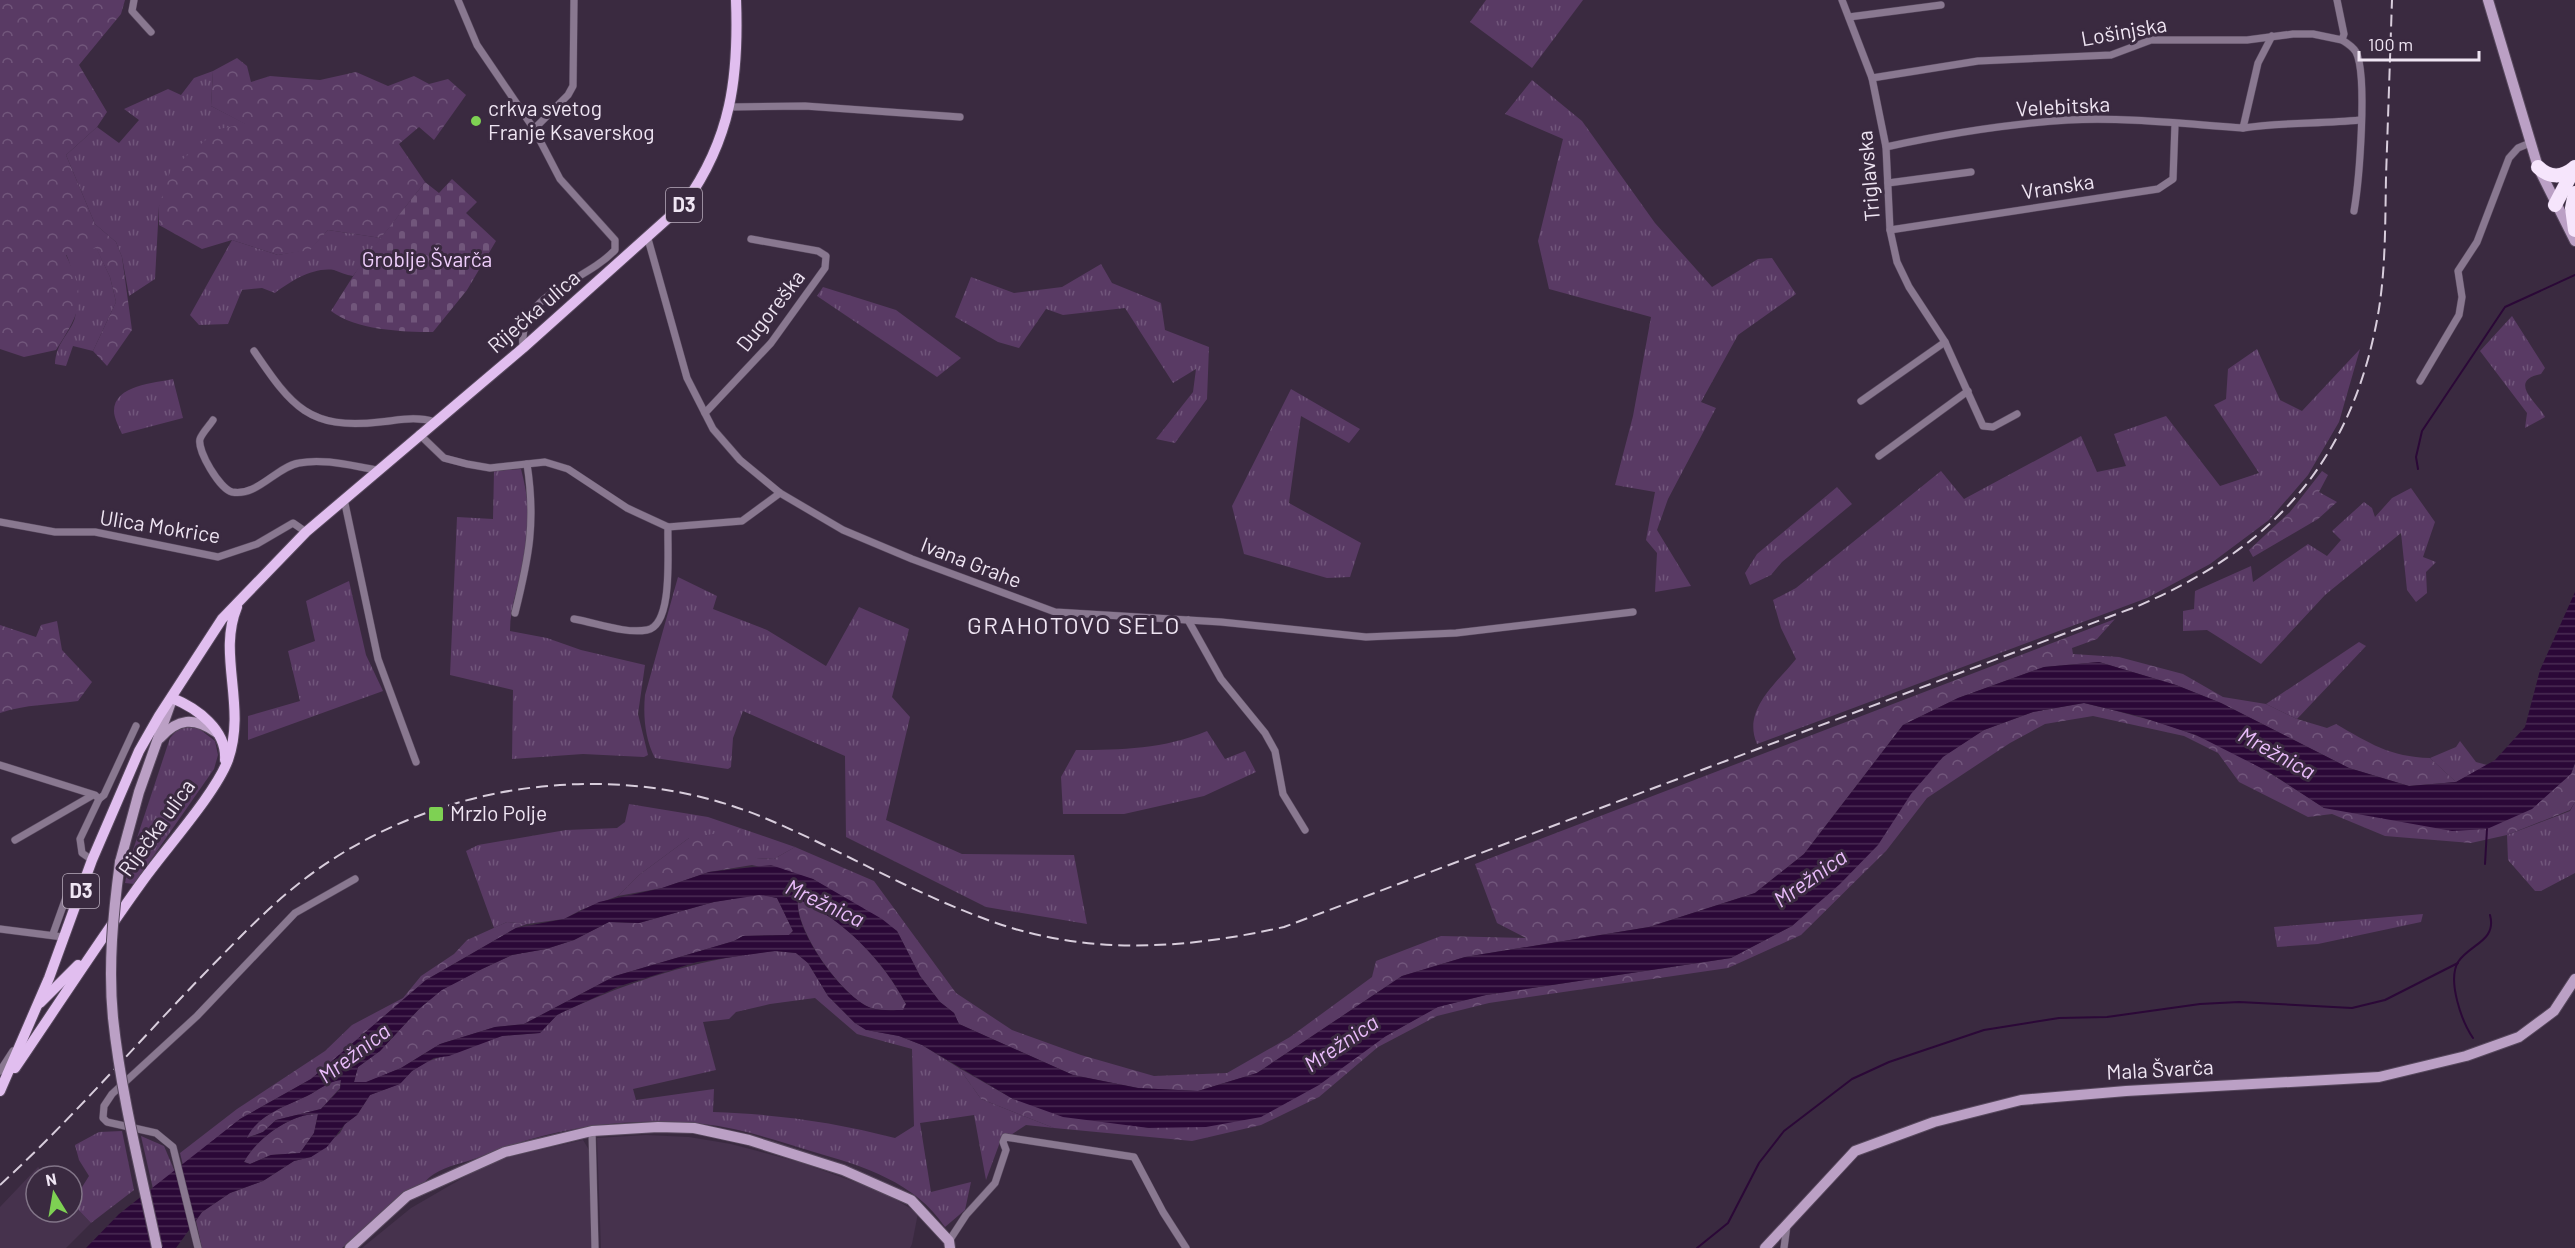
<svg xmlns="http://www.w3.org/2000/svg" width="2575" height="1248" font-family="Barlow,sans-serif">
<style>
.built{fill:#46324d}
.grass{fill:url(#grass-tufts);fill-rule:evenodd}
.forest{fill:url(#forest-crowns)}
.cemetery{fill:url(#cemetery-stones)}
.water{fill:url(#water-rules);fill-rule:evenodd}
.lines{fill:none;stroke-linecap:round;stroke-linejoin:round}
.stream{stroke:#2b0837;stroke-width:2}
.street-casing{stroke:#57485d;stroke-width:8}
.secondary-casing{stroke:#57485d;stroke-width:12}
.primary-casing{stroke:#57485d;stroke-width:12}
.highway-casing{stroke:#57485d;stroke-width:15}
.street{stroke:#897890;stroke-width:7}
.secondary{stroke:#bba0c5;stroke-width:10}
.primary{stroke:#e1beef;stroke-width:10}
.highway{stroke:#f6e5fc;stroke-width:14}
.rail{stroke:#d8cddc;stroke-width:2;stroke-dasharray:12 6;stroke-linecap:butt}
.secondary-bridge-casing{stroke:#57485d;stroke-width:12;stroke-linecap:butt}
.secondary-bridge{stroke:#bba0c5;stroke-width:10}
.poi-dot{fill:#7ed153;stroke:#3a2a40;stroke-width:2}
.labels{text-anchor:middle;stroke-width:6;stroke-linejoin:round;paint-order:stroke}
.shield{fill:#3a2a40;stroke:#b9adbd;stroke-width:1.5}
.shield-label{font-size:20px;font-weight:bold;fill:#efe5f3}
.street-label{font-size:21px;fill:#efe5f3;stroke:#3a2a40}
.poi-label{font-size:21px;fill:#efe5f3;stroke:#3a2a40;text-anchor:start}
.park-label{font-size:21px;fill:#f0cffd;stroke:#3a2a40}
.water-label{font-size:22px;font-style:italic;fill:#eabdfb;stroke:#3a2a40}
.quarter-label{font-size:24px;letter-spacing:1.5px;fill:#efe5f3;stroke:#3a2a40}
</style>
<defs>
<pattern id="grass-tufts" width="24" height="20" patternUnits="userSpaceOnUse" patternTransform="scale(1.5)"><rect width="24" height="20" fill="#593a64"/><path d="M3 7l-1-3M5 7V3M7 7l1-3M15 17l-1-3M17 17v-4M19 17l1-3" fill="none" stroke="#71567b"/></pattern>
<pattern id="forest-crowns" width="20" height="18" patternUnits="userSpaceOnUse" patternTransform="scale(1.5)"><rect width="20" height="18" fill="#593a64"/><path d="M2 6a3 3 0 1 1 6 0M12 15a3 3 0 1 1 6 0" fill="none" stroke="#71567b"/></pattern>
<pattern id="cemetery-stones" width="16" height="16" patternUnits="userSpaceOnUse" patternTransform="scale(1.5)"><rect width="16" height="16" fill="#593a64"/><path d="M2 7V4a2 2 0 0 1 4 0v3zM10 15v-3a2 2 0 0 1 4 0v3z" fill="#71567b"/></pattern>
<pattern id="water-rules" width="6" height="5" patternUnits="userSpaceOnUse" patternTransform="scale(1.5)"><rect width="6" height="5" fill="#2b0837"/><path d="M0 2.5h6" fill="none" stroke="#4a2c54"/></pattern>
</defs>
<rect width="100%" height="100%" fill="#3a2a40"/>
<g class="built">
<path d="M646,1135L689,1137L731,1144L799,1162L883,1192L918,1213L912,1244L910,1248H601L597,1138Z"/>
<path d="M583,1140L589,1150L591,1248H362L411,1208L480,1168L509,1157Z"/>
<path d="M38,1167L47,1176H36V1212H72V1203L91,1223L66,1248H0V1207Z"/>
</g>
<g class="grass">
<path d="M1486,0H1583L1532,68L1470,22Z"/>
<path d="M213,71L211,106L246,124L159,206L155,279L129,296L122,257L116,242L95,224L66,155L97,127L119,143L139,120L124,109L168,89L181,95L194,78Z"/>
<path d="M1532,80L1582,121L1655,223L1712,287L1758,259L1772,258L1796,294L1738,335L1701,402L1716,408L1668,499L1657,530L1691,586L1655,592L1657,553L1646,540L1655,492L1615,485L1633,416L1651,317L1549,289L1538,241L1563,139L1505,114Z"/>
<path d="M328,230L381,238L353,276C346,275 340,272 334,270C313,267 291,281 275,293L262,288L242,290L228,324L199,325L190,315L232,240L278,255L310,249Z"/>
<path d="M96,247L110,277L116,302L93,351L73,346L66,366L55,364C56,345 65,339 73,323C81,308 73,268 66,254Z"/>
<path d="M1101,264L1112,283L1161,303L1165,330L1209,347L1207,399L1175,443L1156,439L1193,392L1196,369L1173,383L1125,308L1063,315L1046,309L1019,348L998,342L955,317L971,277L1014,293L1062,287Z"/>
<path d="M823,287L896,310L961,358L937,377L817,296Z"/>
<path d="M2512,316L2545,368L2541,374C2506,381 2539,404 2545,417L2525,428L2527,413L2480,351Z"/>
<path d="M2257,349L2280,400L2302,411L2360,349L2339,422L2308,475L2269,520L2210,564L2147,598L1757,744C1742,710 1776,684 1796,659L1781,628L1773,600L1796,588L1941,471L1964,499L2081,436L2097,472L2126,466L2114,434L2166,416L2220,486L2259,473L2214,405L2226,399L2228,369Z"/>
<path d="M173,379L183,418L122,434C119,427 114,418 114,411C114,385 155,383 173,379Z"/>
<path d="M1291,389L1360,429L1349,443L1301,416L1289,503L1361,543L1350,577L1327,578L1244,554L1232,506Z"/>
<path d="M521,469C528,496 532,526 526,553C521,579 510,604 510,631L547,638L581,650L645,665L638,714L648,755L644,757L583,754L512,759L513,690L450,675L457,517L493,519L494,471Z"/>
<path d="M1837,487L1852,504L1782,562L1771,575L1750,585L1745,573L1757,554Z"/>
<path d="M2411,488L2435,522L2423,557L2436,562L2426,572L2427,593L2416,602L2407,590L2401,533L2325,595L2261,664L2207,630L2183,631V611L2194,609L2195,591L2251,566L2253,582L2308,544L2327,556L2341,540L2332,531L2364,502L2372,508L2375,517L2392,498Z"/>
<path d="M678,577L717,596L713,609L767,630L826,666L859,607L909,629L892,697L910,717L886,820L962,854L1074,855L1087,924L986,907L846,837L845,756L743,711L733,738L731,767L728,769L655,758C645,739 643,716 645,695Z"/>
<path d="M349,581L366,655L383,691L248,740V716L300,701L288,651L315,641L306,601Z"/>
<path d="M2359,642L2366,646L2297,719L2266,704Z"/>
<path d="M193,724L215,741L218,755L214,769L134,884L125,883L130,859L170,738L179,728Z"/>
<path d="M1207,731L1225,759L1245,751L1256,772L1204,796L1124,814H1063L1061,777L1076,750C1122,750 1164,749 1207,731Z"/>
<path d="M2460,741L2476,762L2487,765L2456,782L2430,758L2456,747Z"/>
<path d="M2575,802V873L2541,891H2535L2508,860L2507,835L2570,811Z"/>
<path d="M629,804L708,817L795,847L774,859L756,858L689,838L639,875L618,896L583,909L564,919L527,924L507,922L494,928L466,851L478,845L566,830L617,828L625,822Z"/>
<path d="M2423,914L2421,922L2318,944L2277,947L2274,927Z"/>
<path d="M775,951L796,953L808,963L828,996L855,1023L867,1030L899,1036L922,1045L959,1068L981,1099L1054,1128L1026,1125L1000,1142L986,1180L974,1115L920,1123L931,1192L971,1182L965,1210L945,1227C915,1182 863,1166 814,1152C778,1141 741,1128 703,1124C628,1116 549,1128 480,1157C464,1163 448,1165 434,1174C427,1178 423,1185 417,1189C408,1197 396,1202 387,1209C371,1222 357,1235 342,1248H202L196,1221L202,1212L230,1193L263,1181L294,1161L311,1157L340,1133L345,1124L357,1115L370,1095L399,1084L412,1071L426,1062L502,1036L540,1033L557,1015L565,1011C633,980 701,958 775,951ZM815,998L857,1034L912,1049L914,1126L895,1138C834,1122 775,1114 713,1112L714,1089L636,1100L633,1089L716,1070L703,1022L729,1019L736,1012L770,1004Z"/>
<path d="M122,1131L134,1190L91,1223L72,1203L89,1176L79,1160L75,1145L99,1132Z"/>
<path d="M141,1136L164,1146L175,1172L153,1189Z"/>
</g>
<g class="forest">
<path d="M0,0H125L121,14L79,65L107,112L97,127L66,155L95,224L116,242L122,257L132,330L107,366L93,351L116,302L110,277L96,248L66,255C87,299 81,311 56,350L24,357L0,349Z"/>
<path d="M237,58L247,66L251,82L270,76L320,80L356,72L388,86L414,76L429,84L448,79L466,95L434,140L419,127L399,144L425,182L381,238L328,230L310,250L278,255L232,240L202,249L159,225V206L171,169L219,129L245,124L211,106L213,71Z"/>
<path d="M2322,471L2328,475L2319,492L2337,502L2318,519L2253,557L2249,550L2290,512Z"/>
<path d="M2115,619L2097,639L2072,648L2073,654L2119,657L2183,674L2223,697L2266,704L2297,719L2327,728L2336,724C2369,743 2390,757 2430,758L2456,782L2409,786L2349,768L2221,703L2176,685L2099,662L2044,667L1958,698L1903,725L1804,854L1755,893L1649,927L1465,957L1402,976L1257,1073L1198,1091L1138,1088L1073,1075L959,1024L954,1013L940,1002L920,976L897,931L813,879L752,865L709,872L662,888L618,896L639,875L689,838L742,829L756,858L774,859L795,847L874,881L956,993L1012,1030L1081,1055L1154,1076L1227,1073L1290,1037L1372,977L1376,961L1441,936L1526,938L1497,923L1475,864Z"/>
<path d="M57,621L62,650L92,682L78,701C51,705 26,704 0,713V625L36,637L41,625Z"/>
<path d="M2084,703C2121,712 2159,721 2195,735C2241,753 2283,781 2324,808L2571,774L2575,763V802L2570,810L2507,835L2471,843L2385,836L2332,814L2308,817L2239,782L2218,753L2184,736L2093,716L2045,724L2010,743L1927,798L1886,851L1801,935L1728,968L1489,1003L1437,1016L1378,1047L1319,1097L1261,1125L1192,1141L1054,1128L981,1099L959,1068L1013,1099L1149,1128L1386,1036L1437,1007L1486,995L1731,958L1792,926L1942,757L1984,730L2033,712Z"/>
<path d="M760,894L777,898L793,931L789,935L743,936L734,941L615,976L524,1024L495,1027L440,1044L401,1068L365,1083L354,1082L358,1067L380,1051L420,1008L441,990L482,969L512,955L546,949L574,940L609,922L639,923L714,902Z"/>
<path d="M798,899C843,919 883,960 906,1004L904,1010C894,1010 880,1011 871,1008C842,997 794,929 798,899Z"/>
<path d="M507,922L527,924L516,928L426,980L311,1079L240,1119L183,1165L180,1153L237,1109L325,1051L352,1025L403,998L421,976L454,954L467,940Z"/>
<path d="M341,1079L340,1088L321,1109L276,1120L263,1132L246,1138C258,1115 285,1106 307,1096C319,1090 327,1082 341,1079Z"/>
<path d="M318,1114L314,1133L300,1153L271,1155L250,1164L244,1162C256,1139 291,1113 318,1114Z"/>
</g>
<path class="cemetery" d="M452,179L477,202L466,213L496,241L467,290L433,332C402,332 355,330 331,311L364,259L425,182L439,193Z"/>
<path class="water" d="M2575,592V763L2571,774L2532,809L2487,829L2452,831L2324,808L2269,772L2196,735L2138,716L2084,703L2033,712L1984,730L1943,757L1911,794L1878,845L1840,884L1792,926L1731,958L1486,995L1438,1007L1386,1036L1319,1085L1261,1117L1206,1127L1149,1128L1063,1117L1013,1099L922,1045L899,1036L866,1030L855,1023L828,996L808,963L796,953L775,951L697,962L620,986L565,1011L557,1015L540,1033L502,1036L449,1056L434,1058L412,1071L400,1084L370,1095L357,1115L345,1124L327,1147L311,1157L294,1161L263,1181L230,1193L202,1212L176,1248H86L119,1214L240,1119L311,1079L426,980L516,928L564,919L599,902L662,888L709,872L771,865L813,879L882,919L897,931L920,976L940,1002L954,1013L959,1024L1073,1075L1138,1088L1198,1091L1257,1073L1402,976L1465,957L1649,927L1755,893L1804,854L1903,725L1958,698L2044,667L2099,662L2176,685L2221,703L2349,768L2409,786L2456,782L2495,760L2525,727L2540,670ZM760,895L777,898L793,931L789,935L743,936L734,941L615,976L524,1024L495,1027L440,1044L401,1068L366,1082H354L358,1067L380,1051L420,1008L442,990L482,969L512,955L546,949L574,940L609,922L639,923L714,902ZM798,899C843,919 884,961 906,1004L903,1010C894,1010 880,1011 871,1008C842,997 793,929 798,899ZM341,1080L340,1089L321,1109L276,1120L263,1132L247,1138C257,1115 286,1106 307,1096C319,1090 327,1082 341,1080ZM318,1114L314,1133L300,1153L271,1155L250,1164L244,1162C256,1139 291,1113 318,1114Z"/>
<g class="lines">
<g class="stream">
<path d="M2418,469L2416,457L2422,431L2505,307L2575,275"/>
<path d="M2485,864L2487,829"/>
<path d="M2473,1038C2462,1022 2447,981 2458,962C2470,944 2497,941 2490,915"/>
<path d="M1697,1248L1728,1223L1759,1163L1784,1131L1852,1079L1889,1062L1984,1030L2059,1018L2107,1017L2200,1004L2239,1002L2352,1008L2385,1000L2458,963"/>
</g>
<defs>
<g id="street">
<path d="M134,0L132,11L151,32"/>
<path d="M458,0L477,45L534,129L560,179L615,240V250C583,284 517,293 523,348"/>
<path d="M1842,0L1872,78L1886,147L1890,230L1897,262L1909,287L1945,342L1983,426L1993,427L2017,414"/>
<path d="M1849,17L1941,5"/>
<path d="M2342,40C2347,43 2353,47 2356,52C2368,76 2359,182 2354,211"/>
<path d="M1872,78L1978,61L2111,55L2151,40H2247L2293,34H2313L2342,40L2344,34L2337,0"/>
<path d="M731,107L805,106L960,117"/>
<path d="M2243,128C2282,122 2321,124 2360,120"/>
<path d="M534,129L568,95L573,86L574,0"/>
<path d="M1886,147C1946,134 2007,124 2068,120C2126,117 2185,124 2243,128L2258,63L2272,36"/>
<path d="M1888,183L1971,172"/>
<path d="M1890,230L2158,189L2173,179L2175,124"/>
<path d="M648,239L687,378L713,429L740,460L780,493L843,530L912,559L1055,612L1221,622L1366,637L1456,633L1633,612"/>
<path d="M254,351C292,407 309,430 380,422C400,420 416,416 435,422"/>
<path d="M2420,381L2459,315L2462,297L2458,271L2477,242L2509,158L2518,148L2530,143"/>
<path d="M1861,401L1945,342"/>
<path d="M705,413L771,343L825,268L826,256L818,251L751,239"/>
<path d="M213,420C210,425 202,433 200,439C197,451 220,489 232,492C257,497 276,467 299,463C324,458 352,466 377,470"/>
<path d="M419,434L444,458L467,464L490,468L545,462L568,469L627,508L668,527L742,521L780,493"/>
<path d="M1879,456L1968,391"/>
<path d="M344,499L378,659L416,762"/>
<path d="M0,522L55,532H95L218,557L257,544L293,523L306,532"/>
<path d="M515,613C529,557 536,522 527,464"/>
<path d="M574,619C597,623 625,634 647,630C674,625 667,549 668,527"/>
<path d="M1188,620L1221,679L1265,733L1275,751L1283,794L1305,830"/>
<path d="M0,765L95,795L99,799L80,839L82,853L92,860"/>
<path d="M99,799L104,795L136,726"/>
<path d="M15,840L93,795"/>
<path d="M0,929L63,937"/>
<path d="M53,934L68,892"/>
<path d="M0,1071L13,1051"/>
<path d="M592,1131L595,1248"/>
<path d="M949,1241L966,1215L995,1183L1006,1150L1003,1142L1005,1137L1134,1157L1163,1212L1186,1248"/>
<path d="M198,1248L173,1147L156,1133L107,1122L103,1118L104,1106L112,1094L197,1016L295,913L355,879"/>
<path d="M1784,1248L1787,1225"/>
</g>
<g id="secondary">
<path d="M2488,0L2538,167L2575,241"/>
<path d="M160,738C178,718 194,717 216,732"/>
<path d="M120,862L139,792L171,702"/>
<path d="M350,1248L407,1196L505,1152L592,1131L658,1127L694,1128L749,1140L843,1170L911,1200L949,1241L950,1248"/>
<path d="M1765,1248L1855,1151L1934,1122L2021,1100L2126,1091L2379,1077L2466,1056L2519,1037L2554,1011L2575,979"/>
</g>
<g id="primary">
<path d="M172,698C197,708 227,730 225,760"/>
<path d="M40,1003L78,965"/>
<path d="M15,1068C58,1005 99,941 144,879C167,847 215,794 228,760C247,706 217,655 237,607"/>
<path d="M0,1091L49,978L92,860L139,751L159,716L222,619L306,532L523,348L685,203C731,139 739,77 736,0"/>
</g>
<g id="highway">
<path d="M2538,167C2549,178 2562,178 2574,168"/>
<path d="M2575,193L2572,208L2575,230"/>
<path d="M2555,205L2575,167"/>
</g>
</defs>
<use href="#street" class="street-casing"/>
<use href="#secondary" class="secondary-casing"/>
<use href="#primary" class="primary-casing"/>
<use href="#highway" class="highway-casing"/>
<use href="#street" class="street"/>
<use href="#secondary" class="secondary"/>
<use href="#primary" class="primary"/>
<use href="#highway" class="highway"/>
<path class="rail" d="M0,1185C72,1119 136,1044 204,974C244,933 282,892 330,861C456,778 627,759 767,819C850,854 929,903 1015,929C1106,955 1194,947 1284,927L2138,606C2266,551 2346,469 2375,330C2386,280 2385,228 2386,177C2388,118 2390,59 2392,0"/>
<defs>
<path id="secondary-bridge" d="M120,862C113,914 108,966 113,1018C121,1095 141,1172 157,1248"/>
</defs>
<use href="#secondary-bridge" class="secondary-bridge-casing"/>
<use href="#secondary-bridge" class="secondary-bridge"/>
</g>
<g class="poi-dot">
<circle cx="476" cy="121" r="6"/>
<rect x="428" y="806" width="16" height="16" rx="3"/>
</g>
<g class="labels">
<g class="shield">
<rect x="666" y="188" width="36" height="34" rx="4.5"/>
<rect x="63" y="874" width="36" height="34" rx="4.5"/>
</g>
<g class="shield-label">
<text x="684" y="212">D3</text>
<text x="81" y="898">D3</text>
</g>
<g class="street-label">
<text transform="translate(2124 32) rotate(-10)" y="7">Lošinjska</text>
<text transform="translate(2063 107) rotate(-3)" y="7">Velebitska</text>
<text transform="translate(1869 176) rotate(-95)" y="7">Triglavska</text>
<text transform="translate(2058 187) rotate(-9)" y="7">Vranska</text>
<text transform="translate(771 311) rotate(-52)" y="7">Dugoreška</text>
<text transform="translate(534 312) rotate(-41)" y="7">Riječka ulica</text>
<text transform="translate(160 527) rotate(9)" y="7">Ulica Mokrice</text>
<text transform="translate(971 563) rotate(21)" y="7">Ivana Grahe</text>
<text transform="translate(157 828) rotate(-54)" y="7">Riječka ulica</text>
<text transform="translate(2160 1070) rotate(-3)" y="7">Mala Švarča</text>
</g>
<g class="poi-label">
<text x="488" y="116">crkva svetog<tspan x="488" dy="24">Franje Ksaverskog</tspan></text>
<text x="450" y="821">Mrzlo Polje</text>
</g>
<g class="park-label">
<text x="427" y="267">Groblje Švarča</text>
</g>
<g class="water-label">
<text transform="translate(2277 753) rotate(29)" y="8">Mrežnica</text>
<text transform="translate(1810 878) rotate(-35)" y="8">Mrežnica</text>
<text transform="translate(825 903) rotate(25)" y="8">Mrežnica</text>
<text transform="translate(1341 1043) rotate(-34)" y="8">Mrežnica</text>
<text transform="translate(354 1053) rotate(-37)" y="8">Mrežnica</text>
</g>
<g class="quarter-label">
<text x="1074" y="634">GRAHOTOVO SELO</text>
</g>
</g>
<g transform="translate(54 1194) rotate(349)"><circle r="28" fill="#3a2a40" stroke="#827588" stroke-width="1.5"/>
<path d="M0-4.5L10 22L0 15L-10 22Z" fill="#7ed153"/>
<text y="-9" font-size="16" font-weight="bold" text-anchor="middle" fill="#efe5f3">N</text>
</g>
<path d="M2359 51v9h120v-9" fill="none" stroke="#efe5f3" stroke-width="3"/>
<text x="2368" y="51" font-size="18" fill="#efe5f3" stroke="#3a2a40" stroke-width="4.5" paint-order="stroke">100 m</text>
</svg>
